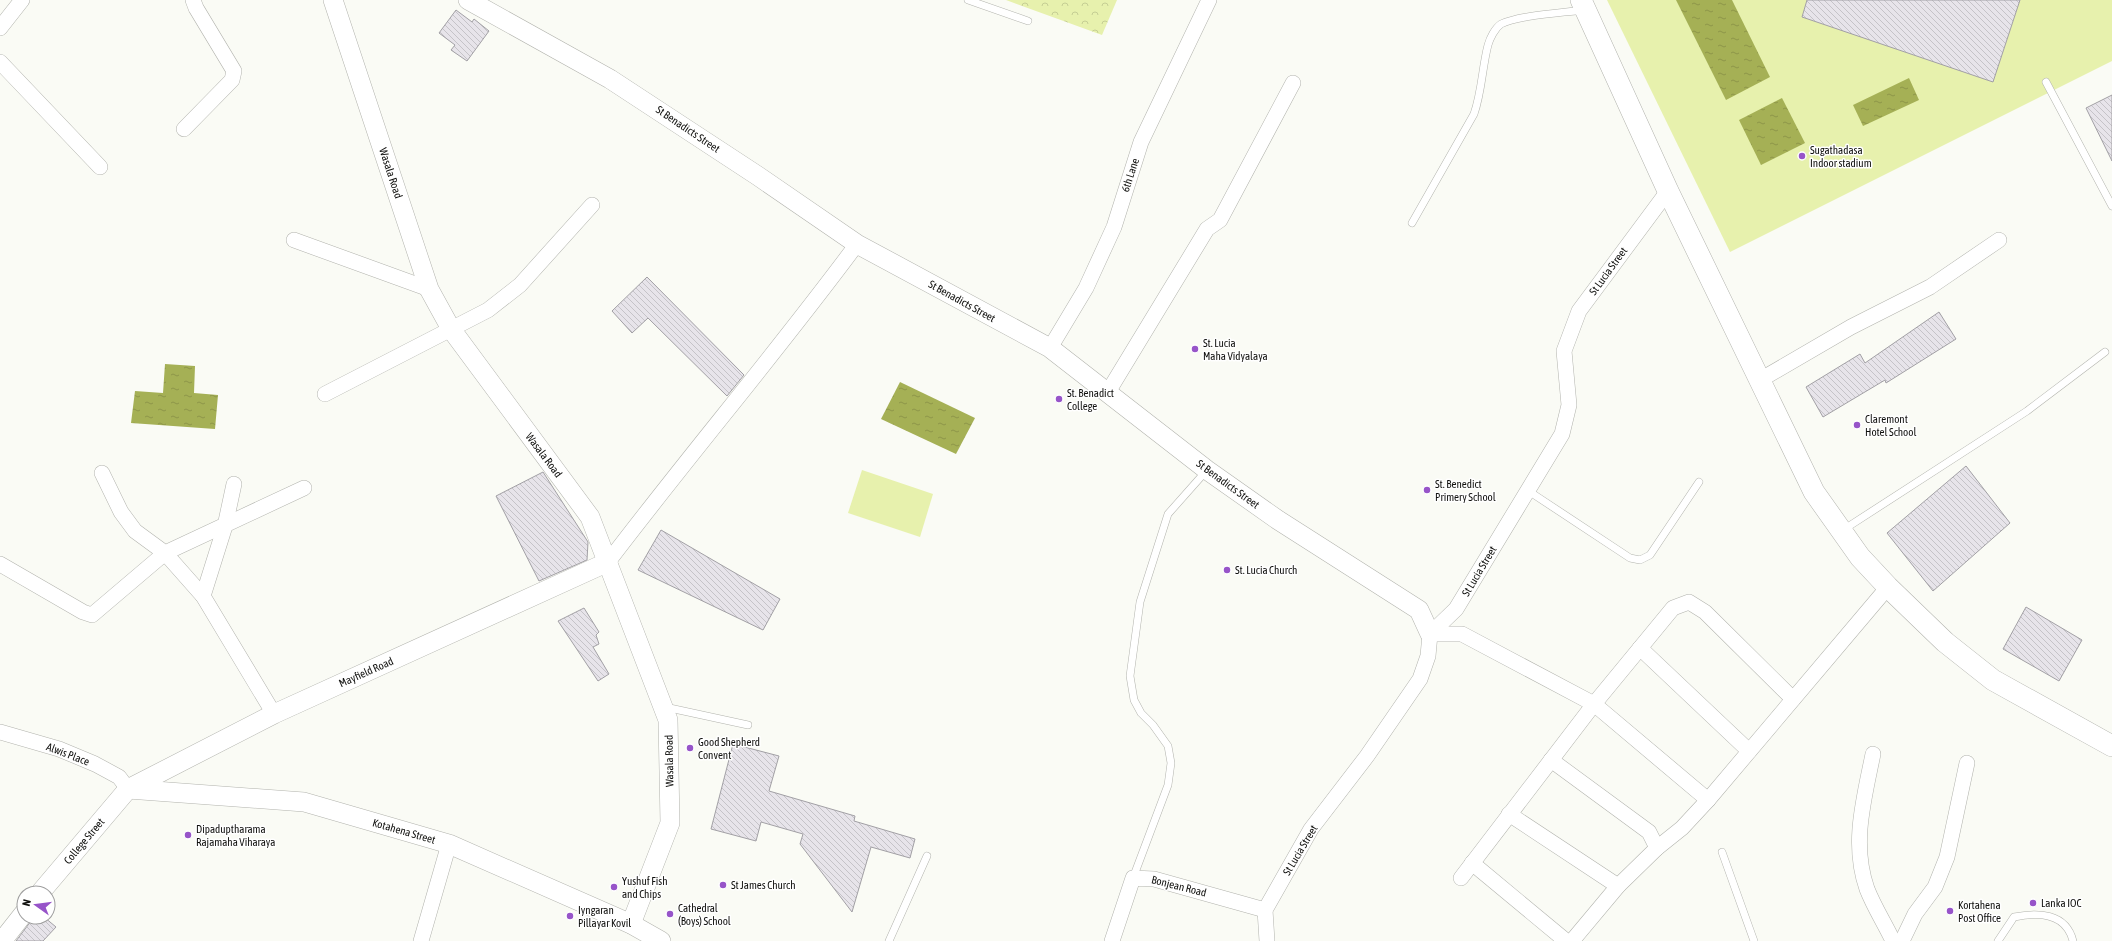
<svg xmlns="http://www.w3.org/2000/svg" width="2112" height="941" font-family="'Asap Condensed',sans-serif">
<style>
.forest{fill:url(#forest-crowns)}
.garden{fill:#e7f1ad}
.water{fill:url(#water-ripples)}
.building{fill:url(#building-back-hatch);stroke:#a2a0a5}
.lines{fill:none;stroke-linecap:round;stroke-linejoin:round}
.service-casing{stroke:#b2b3ad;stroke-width:8}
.minor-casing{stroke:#b2b3ad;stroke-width:16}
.tertiary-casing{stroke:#b2b3ad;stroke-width:20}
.secondary-casing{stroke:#b2b3ad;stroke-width:22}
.service{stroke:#fff;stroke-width:7}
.minor{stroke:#fff;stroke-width:15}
.tertiary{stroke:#fff;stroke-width:19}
.secondary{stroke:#fff;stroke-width:21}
.poi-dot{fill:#9754c9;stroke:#fff;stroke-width:1.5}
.labels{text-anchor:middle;stroke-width:3;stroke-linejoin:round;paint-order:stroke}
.street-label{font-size:11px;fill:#10100e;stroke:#fff}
.poi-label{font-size:11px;fill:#10100e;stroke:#fff;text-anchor:start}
</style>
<defs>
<pattern id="forest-crowns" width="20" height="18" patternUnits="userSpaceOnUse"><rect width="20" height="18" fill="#e7f1ad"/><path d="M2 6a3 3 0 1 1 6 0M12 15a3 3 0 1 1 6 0" fill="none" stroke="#c5ce94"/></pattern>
<pattern id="water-ripples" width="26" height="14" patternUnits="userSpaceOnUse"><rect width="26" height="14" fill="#a5b055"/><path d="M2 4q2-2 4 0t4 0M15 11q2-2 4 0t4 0" fill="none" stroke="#8d9649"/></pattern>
<pattern id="building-back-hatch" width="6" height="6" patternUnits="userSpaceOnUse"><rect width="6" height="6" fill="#e7e4ea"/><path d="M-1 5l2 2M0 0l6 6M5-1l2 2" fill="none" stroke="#c5c3c8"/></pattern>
</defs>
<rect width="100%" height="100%" fill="#fafbf5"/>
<path class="forest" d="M1006,0H1117L1102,35Z"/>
<g class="garden">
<path d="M1607,0H2112V61L1730,252Z"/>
<path d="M862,470L933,494L920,537L848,513Z"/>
</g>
<g class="water">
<path d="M1676,0H1732L1770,77L1726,100Z"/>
<path d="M1909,78L1919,100L1863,126L1853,105Z"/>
<path d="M1782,98L1805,143L1761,165L1739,120Z"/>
<path d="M165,364L195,366L194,393L218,395L215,429L131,423L135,391L163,393Z"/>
<path d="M900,382L975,418L956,454L881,419Z"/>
</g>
<g class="building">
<path d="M1807,0H2020L1993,82L1802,17Z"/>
<path d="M456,10L472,22L474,19L489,31L467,61L451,50L455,45L439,33Z"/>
<path d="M2112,95V161L2086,108Z"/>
<path d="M647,277L744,375L727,396L648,318L632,333L612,311Z"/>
<path d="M1939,312L1956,339L1886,383L1885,380L1823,417L1806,387L1860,354L1865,363Z"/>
<path d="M1966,466L2010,523L1933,591L1887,533Z"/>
<path d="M543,472L588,542L587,560L539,581L496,496Z"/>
<path d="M661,530L780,599L763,630L638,570Z"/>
<path d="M2026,607L2082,640L2059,681L2003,649Z"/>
<path d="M584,608L599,632L596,635L599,644L593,647L609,674L598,681L558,621Z"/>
<path d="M733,744L779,756L769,791L855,816L854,821L915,839L910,858L871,847L852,912L800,844L803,834L761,822L756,841L711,829Z"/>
<path d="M34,917H44L56,927L43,941H16Z"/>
</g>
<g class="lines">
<defs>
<g id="service">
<path d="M968,0L1028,21"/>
<path d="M2046,82L2112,206"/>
<path d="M1412,223L1474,114C1482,91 1482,68 1488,45C1490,38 1495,28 1501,24C1520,15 1561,13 1583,10"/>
<path d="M1527,490L1630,558L1640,560L1650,555L1699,482"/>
<path d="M1843,530L2027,411L2105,352"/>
<path d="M665,707L748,725"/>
<path d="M1722,852L1754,941"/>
<path d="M1133,878L1168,785L1171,763L1168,746L1153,725L1141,713L1134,700L1130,676L1140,602L1168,514L1207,470"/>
<path d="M889,941L927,856"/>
<path d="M1998,941L2014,917C2038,912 2066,913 2073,941"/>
</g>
<g id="minor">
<path d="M0,28L22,0"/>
<path d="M0,62L100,167"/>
<path d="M184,129L232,80L234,71L196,8L193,0"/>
<path d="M294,240L429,289"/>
<path d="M1050,348L1086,288L1114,227L1141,142L1209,0"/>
<path d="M1760,380L1851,327L1930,287L1999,240"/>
<path d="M1108,392L1207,229L1220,220L1293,83"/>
<path d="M325,394L488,310L520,285L592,205"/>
<path d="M102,473L121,512L135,531L165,553L304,488"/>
<path d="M608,562C690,454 777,352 857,244"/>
<path d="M0,564L83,612L92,615L165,553L203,596L274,714"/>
<path d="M203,596L225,526L234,484"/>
<path d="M1430,634H1462L1594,704L1708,800"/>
<path d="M1640,648L1749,751"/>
<path d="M0,732L59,749L95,764L119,777L128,789"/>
<path d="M1873,754C1864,799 1851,844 1867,889C1874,907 1885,924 1893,941"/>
<path d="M1551,760L1649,832L1657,848"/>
<path d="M1509,814L1618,886"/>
<path d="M1472,863L1566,941"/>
<path d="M1461,878L1594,704L1673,608L1689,602L1705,612L1793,699"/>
<path d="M421,941L449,844"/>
<path d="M1112,941L1133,878L1154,879L1265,910"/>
<path d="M1267,941L1265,910L1311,829L1367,756L1420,679L1428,656L1430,634L1456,609L1562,434L1569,405L1564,351L1579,311L1668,191"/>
<path d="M1572,941L1618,886L1657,848L1682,828L1708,800L1888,587"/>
<path d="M1902,941L1915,914L1935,887L1947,857L1967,763"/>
</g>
<g id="tertiary">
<path d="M333,0L429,289L451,329L590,517L668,720L670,823L631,924"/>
<path d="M468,0L610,79L758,176L857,244L1050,348L1207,470L1278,520L1419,610L1430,634"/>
<path d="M128,789L304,802L449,844L631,924L661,941"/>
<path d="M40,893L128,789L274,714L608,562"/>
<path d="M2,941L24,913"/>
</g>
<path id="secondary" d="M1581,0L1668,191L1814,492L1860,557L1888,587L1945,642L1993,680L2112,746"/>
</defs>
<use href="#service" class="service-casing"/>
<use href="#minor" class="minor-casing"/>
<use href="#tertiary" class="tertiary-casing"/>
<use href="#secondary" class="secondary-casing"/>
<use href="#service" class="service"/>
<use href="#minor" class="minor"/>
<use href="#tertiary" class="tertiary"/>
<use href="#secondary" class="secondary"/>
</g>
<g class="poi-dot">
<circle cx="1802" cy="156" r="4"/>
<circle cx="1195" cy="349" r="4"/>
<circle cx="1059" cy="399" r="4"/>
<circle cx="1857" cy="425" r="4"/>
<circle cx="1427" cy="490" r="4"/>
<circle cx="1227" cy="570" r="4"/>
<circle cx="690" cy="748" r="4"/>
<circle cx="188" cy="835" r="4"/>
<circle cx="723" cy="885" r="4"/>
<circle cx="614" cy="887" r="4"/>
<circle cx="2033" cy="903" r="4"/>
<circle cx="1950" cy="911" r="4"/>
<circle cx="670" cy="914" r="4"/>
<circle cx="570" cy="916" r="4"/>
</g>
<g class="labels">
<g class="street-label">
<text transform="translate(688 129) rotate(34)" y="4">St Benadicts Street</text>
<text transform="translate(391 173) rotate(72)" y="4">Wasala Road</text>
<text transform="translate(1130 175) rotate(-72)" y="4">6th Lane</text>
<text transform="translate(1608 271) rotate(-54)" y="4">St Lucia Street</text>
<text transform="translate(962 301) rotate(29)" y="4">St Benadicts Street</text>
<text transform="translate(544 455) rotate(53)" y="4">Wasala Road</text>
<text transform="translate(1228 484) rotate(36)" y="4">St Benadicts Street</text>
<text transform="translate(1479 571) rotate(-59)" y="4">St Lucia Street</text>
<text transform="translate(366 672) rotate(-24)" y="4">Mayfield Road</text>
<text transform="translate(68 754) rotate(21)" y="4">Alwis Place</text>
<text transform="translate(669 761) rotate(-91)" y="4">Wasala Road</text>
<text transform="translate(404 831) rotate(16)" y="4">Kotahena Street</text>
<text transform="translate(84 841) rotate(-50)" y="4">College Street</text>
<text transform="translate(1300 850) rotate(-59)" y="4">St Lucia Street</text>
<text transform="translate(1179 886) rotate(14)" y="4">Bonjean Road</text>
</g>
<g class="poi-label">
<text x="1810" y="154">Sugathadasa<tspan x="1810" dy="13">Indoor stadium</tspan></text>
<text x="1203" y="347">St. Lucia<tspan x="1203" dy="13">Maha Vidyalaya</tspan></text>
<text x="1067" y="397">St. Benadict<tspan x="1067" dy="13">College</tspan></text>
<text x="1865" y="423">Claremont<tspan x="1865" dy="13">Hotel School</tspan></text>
<text x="1435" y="488">St. Benedict<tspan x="1435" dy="13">Primery School</tspan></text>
<text x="1235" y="574">St. Lucia Church</text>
<text x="698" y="746">Good Shepherd<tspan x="698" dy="13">Convent</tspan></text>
<text x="196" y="833">Dipaduptharama<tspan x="196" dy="13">Rajamaha Viharaya</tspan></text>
<text x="622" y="885">Yushuf Fish<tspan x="622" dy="13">and Chips</tspan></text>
<text x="731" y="889">St James Church</text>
<text x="2041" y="907">Lanka IOC</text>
<text x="1958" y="909">Kortahena<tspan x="1958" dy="13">Post Office</tspan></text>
<text x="678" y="912">Cathedral<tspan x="678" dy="13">(Boys) School</tspan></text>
<text x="578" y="914">Iyngaran<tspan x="578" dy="13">Pillayar Kovil</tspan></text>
</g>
</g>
<g transform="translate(36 905) rotate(284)"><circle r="19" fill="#ffffff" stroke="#9f9f9f"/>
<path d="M0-3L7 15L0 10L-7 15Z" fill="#9754c9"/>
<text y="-6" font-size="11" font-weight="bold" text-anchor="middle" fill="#10100e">N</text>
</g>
</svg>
